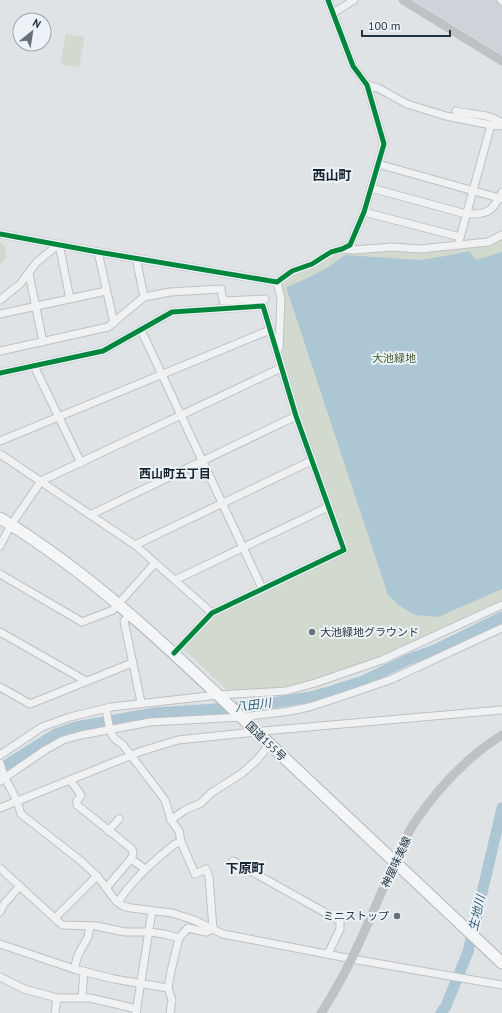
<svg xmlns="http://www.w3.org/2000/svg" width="502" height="1013" font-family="'PT Sans','Noto Sans JP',sans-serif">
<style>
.built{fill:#cdd3d9}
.green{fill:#d2dacf}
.water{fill:#acc6d3}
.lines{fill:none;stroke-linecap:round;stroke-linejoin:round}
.river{stroke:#acc6d3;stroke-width:11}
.minor-casing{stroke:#bec1c3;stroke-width:9}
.trunk-casing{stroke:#b2b6ba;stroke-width:13}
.minor{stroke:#eff1f2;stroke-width:7}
.secondary{stroke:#bec2c5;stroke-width:9}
.trunk{stroke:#f4f5f6;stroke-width:11}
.cycleway-casing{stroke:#ecf2f6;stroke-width:8}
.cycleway{stroke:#00873e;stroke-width:5}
.poi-dot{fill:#667179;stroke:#ecf2f6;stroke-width:1.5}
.labels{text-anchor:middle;stroke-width:4;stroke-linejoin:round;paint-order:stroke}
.park-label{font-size:11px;fill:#425c32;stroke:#ecf2f6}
.poi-label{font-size:11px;fill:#25343f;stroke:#ecf2f6;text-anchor:start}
.street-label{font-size:11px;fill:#25343f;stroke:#ecf2f6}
.neighbourhood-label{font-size:12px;font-weight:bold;fill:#182530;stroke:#ecf2f6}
.water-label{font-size:12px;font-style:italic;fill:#2d5c76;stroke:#ecf2f6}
.quarter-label{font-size:13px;font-weight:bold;fill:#182530;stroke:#ecf2f6}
</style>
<rect width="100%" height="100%" fill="#e0e3e5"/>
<path class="built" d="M413,0H497L502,5V55Z"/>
<g class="green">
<path d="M66,34L85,37L79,67L60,64Z"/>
<path d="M502,236V601L384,657L314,681L285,689L230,693L182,648L207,621L218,612L346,552L300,419L282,360L284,291L281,282L332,253L393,249L419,251Z"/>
<path d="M0,241L5,247L6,258L0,264Z"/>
</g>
<path class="water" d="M469,251L476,260L502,252V589L438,617L415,615L400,606L388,595L286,287C308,279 327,269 345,255L419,260L445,256Z"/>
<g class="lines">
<g class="river">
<path d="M0,769L56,734L76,727L154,713L246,707L310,697L332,691L363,681L407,660L435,650L502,617"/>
<path d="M441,1013L446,1006L468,952L502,808"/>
</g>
<defs>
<g id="minor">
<path d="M501,0L502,1"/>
<path d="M333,13L354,0"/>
<path d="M367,85L378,88L407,104L446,116L491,125L502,126"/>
<path d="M456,111C471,115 489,113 502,123"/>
<path d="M378,164L502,199"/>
<path d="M371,188L466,214C488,215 493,211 502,192"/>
<path d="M364,212L460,237"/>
<path d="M0,234L98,252L277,282L292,271L312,264L331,252L342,249L350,245L364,212L384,144L367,85L353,66L328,0"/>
<path d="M458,245L491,125"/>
<path d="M342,249L354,250L392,247L420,249L488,242L502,235"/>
<path d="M98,252L114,323"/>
<path d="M136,258L144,297"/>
<path d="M29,274L43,342"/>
<path d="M277,282L281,299L279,348L277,351"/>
<path d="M0,300L20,284L37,262L59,244L70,299"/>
<path d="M0,314L106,291"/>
<path d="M141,330L262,588"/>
<path d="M0,351L108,327L144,297L170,292L221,289L223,301L265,299"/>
<path d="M34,366L81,463"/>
<path d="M0,373L103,351L172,312L263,306L296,416L344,550L212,613L174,653"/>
<path d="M0,441L270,330"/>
<path d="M0,454L135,545L212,613"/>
<path d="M90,515L296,416"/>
<path d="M135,545L311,461"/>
<path d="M0,546L11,525L41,481L281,368"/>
<path d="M0,574L82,622L113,610L155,563"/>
<path d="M175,580L328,507"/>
<path d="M130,614L124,621L141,702"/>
<path d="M0,632L86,681"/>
<path d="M0,687L30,704L132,663"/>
<path d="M106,709L110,731L114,738L123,745L165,800L171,820L179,831L181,842L195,874L206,869L209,877L213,929L206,932L188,928L179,938L171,971L168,988L172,1000L170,1013"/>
<path d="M0,755L42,727L70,717L111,707L218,695L286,691L315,683L382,660L502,605"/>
<path d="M0,763L4,776L17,801L21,814L81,861L97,876L116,901L123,906L131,908L172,913L194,920L223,934L352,959L502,985"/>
<path d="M70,780L81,795L77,801V805L132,849L133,854L131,859L106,888"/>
<path d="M0,781L45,750L63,740L81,735L150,722L242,717L290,711L309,707L346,695L392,679L502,628"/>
<path d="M0,808L142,751L178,740L274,730L502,710"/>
<path d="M171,820L185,810L201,803L211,793L241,774L257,760L270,744"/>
<path d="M108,831L119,819"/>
<path d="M131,859L145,869"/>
<path d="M233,861L340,921V929L328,954"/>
<path d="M0,868L62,925L96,926L125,932H149L164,934L179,938"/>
<path d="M118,902C133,879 153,861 175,844L181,842"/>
<path d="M0,912L4,904L20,886"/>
<path d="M55,918L97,876"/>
<path d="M0,944L74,969L114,979L168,988"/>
<path d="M74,969L78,955L88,937L90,926"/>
<path d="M0,977L24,989L57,998H90L137,1009"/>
<path d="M82,997L84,971"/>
<path d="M55,1013L57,998"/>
<path d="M136,1013L152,911"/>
</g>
<path id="trunk" d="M0,518C97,577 177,656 259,734C339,810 421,886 502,963"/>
</defs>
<use href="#minor" class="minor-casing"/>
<use href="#trunk" class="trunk-casing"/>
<use href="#minor" class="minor"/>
<g class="secondary">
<path d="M403,0L502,61"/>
<path d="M321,1013C349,971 368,923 388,877C396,860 404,838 415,822C438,788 467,757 502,735"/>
</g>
<use href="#trunk" class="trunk"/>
<defs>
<g id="cycleway">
<path d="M0,234L98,252L277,282L292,271L312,264L331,252L342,249L350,245L364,212L384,144L367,85L353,66L328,0"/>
<path d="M0,373L103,351L172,312L263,306L296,416L344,550L212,613L174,653"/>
</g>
</defs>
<use href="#cycleway" class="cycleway-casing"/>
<use href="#cycleway" class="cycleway"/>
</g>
<g class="poi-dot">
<circle cx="312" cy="632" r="4"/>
<circle cx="397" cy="916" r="4"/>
</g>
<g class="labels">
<g class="park-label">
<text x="394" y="362">大池緑地</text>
</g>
<g class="poi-label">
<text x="320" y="636">大池緑地グラウンド</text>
<text x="389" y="920" text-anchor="end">ミニストップ</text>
</g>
<g class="street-label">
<text transform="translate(266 741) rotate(44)" y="4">国道155号</text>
<text transform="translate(396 862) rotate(-65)" y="4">神屋味美線</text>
</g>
<g class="neighbourhood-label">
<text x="175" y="478">西山町五丁目</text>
</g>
<g class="water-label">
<text transform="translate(253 705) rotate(-7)" y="4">八田川</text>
<text transform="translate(477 913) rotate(-77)" y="4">生地川</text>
</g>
<g class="quarter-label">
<text x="332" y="180">西山町</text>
<text x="245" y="873">下原町</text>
</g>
</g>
<g transform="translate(32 32) rotate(30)"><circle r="19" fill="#ecf2f6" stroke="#9ca6ad"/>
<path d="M0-3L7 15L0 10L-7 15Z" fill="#667179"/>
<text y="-6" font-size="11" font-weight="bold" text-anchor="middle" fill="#25343f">N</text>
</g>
<path d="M362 30v6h88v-6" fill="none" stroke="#25343f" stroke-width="2"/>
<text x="368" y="30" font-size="12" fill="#25343f" stroke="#ecf2f6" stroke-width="3" paint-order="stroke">100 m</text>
</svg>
